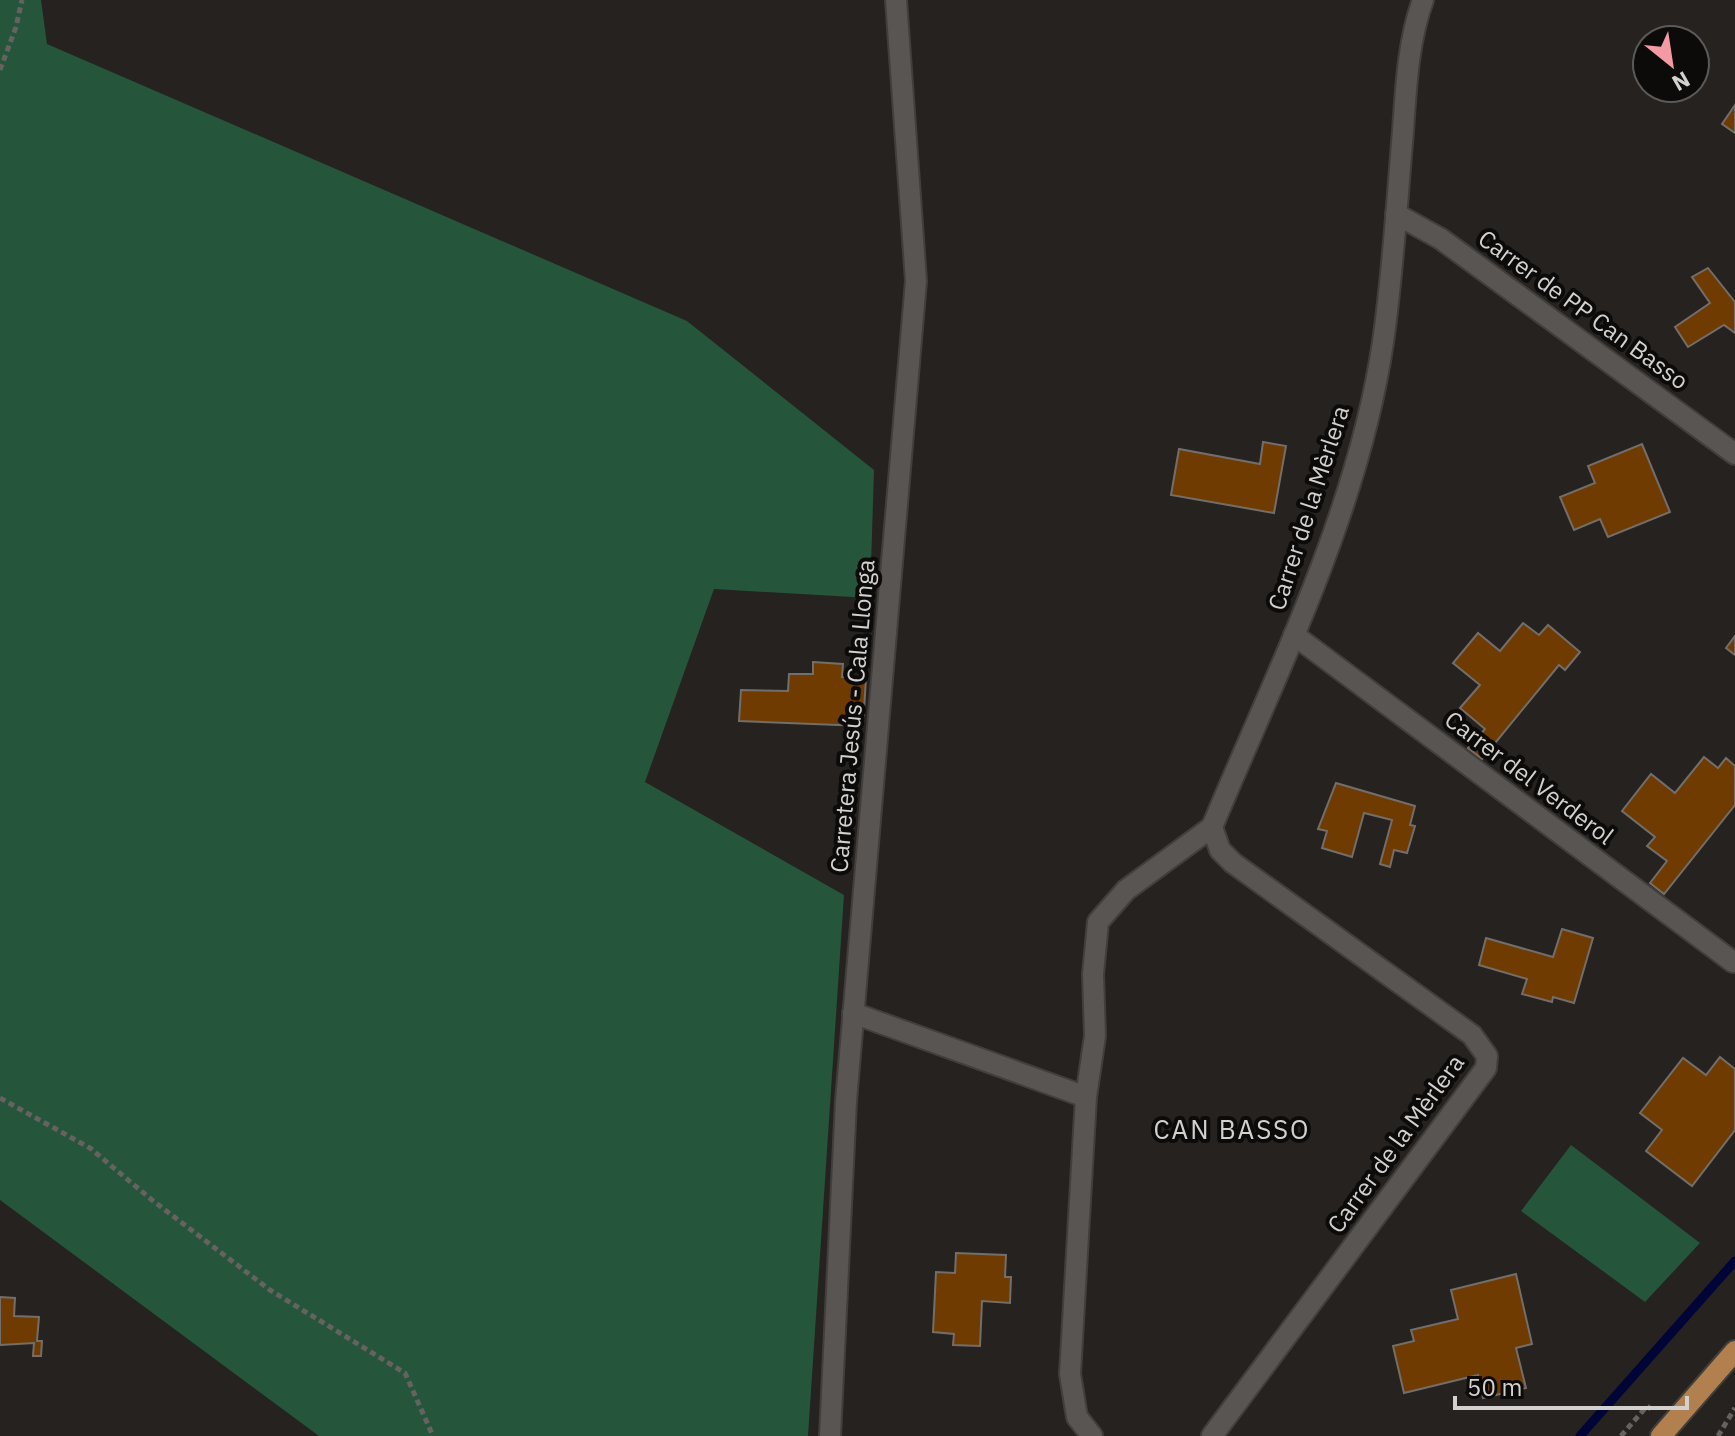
<svg xmlns="http://www.w3.org/2000/svg" width="1735" height="1436" font-family="'IBM Plex Sans',sans-serif">
<style>
.green{fill:#25553b}
.lines{fill:none;stroke-linecap:round;stroke-linejoin:round}
.stream{stroke:#000437;stroke-width:9}
.building{fill:#703b00;stroke:#726e6b;stroke-width:2}
.minor-casing{stroke:#413e3c;stroke-width:24}
.major-casing{stroke:#413e3c;stroke-width:24}
.path{stroke:#656260;stroke-width:5;stroke-dasharray:6 4;stroke-linecap:butt}
.minor{stroke:#585552;stroke-width:20}
.major{stroke:#b2804e;stroke-width:20}
.labels{text-anchor:middle;stroke-width:8;stroke-linejoin:round;paint-order:stroke}
.street-label{font-size:24px;fill:#d3d1cf;stroke:#0d0b0a}
.neighbourhood-label{font-size:26px;letter-spacing:2px;fill:#d3d1cf;stroke:#0d0b0a}
</style>
<rect width="100%" height="100%" fill="#25221f"/>
<g class="green">
<path d="M0,0H41L47,44L687,321L874,470L870,598L714,589L645,782L844,895L808,1436H319L0,1200Z"/>
<path d="M1571,1145L1700,1243L1645,1302L1521,1211Z"/>
</g>
<g class="lines">
<path class="stream" d="M1580,1436L1735,1261"/>
</g>
<g class="building">
<path d="M1735,105V133L1722,124Z"/>
<path d="M1708,268L1735,302V333L1724,325L1688,347L1675,327L1710,303L1692,277Z"/>
<path d="M1263,442L1286,446L1274,513L1171,495L1179,449L1260,464Z"/>
<path d="M1642,444L1670,512L1608,537L1600,519L1574,530L1560,497L1595,483L1588,466Z"/>
<path d="M1523,623L1539,635L1548,625L1580,652L1565,670L1559,665L1482,759L1468,748L1485,729L1460,708L1480,685L1453,663L1478,633L1500,651Z"/>
<path d="M1735,636V655L1726,648Z"/>
<path d="M813,662L843,664L842,677L866,678L863,726L739,721L741,690L788,691L789,674H813Z"/>
<path d="M1704,757L1718,768L1726,758L1735,766V805L1664,894L1650,883L1667,861L1647,846L1655,837L1622,811L1651,774L1675,793Z"/>
<path d="M1336,783L1415,806L1410,825L1415,826L1407,853L1394,850L1390,867L1380,864L1392,820L1364,813L1352,857L1322,848L1327,831L1318,829Z"/>
<path d="M1562,929L1593,938L1574,1003L1553,997L1552,1002L1522,994L1527,979L1479,965L1486,938L1553,957Z"/>
<path d="M1720,1057L1735,1069V1130L1692,1186L1646,1151L1662,1130L1640,1113L1683,1058L1706,1075Z"/>
<path d="M956,1253L1006,1255L1005,1277H1011L1010,1303L982,1301L980,1346L953,1345L954,1334L933,1332L936,1272L955,1273Z"/>
<path d="M1516,1274L1532,1344L1516,1348L1526,1388L1483,1398L1478,1375L1404,1393L1393,1346L1414,1341L1411,1330L1458,1319L1451,1290Z"/>
<path d="M0,1297L15,1298L14,1316L39,1317L37,1341H42L41,1356H33L34,1343L0,1345Z"/>
</g>
<g class="lines">
<defs>
<g id="minor">
<path d="M1396,214L1441,239L1735,454"/>
<path d="M1294,635L1733,962"/>
<path d="M1212,827C1277,671 1358,512 1383,342C1393,273 1397,201 1403,131C1406,88 1408,41 1423,0"/>
<path d="M853,1013L1086,1097"/>
<path d="M830,1436L846,1101L916,281L896,0"/>
<path d="M1092,1436L1077,1417L1070,1374L1086,1097L1095,1036L1093,974L1098,922L1126,890L1212,827L1220,850L1233,863L1472,1035L1487,1056L1486,1068L1212,1436"/>
</g>
<path id="major" d="M1661,1436L1735,1351"/>
</defs>
<use href="#minor" class="minor-casing"/>
<use href="#major" class="major-casing"/>
<g class="path">
<path d="M0,70L16,27L22,0"/>
<path d="M0,1098L90,1148L152,1200L270,1290L405,1373L433,1436"/>
<path d="M1621,1436L1647,1406L1651,1409"/>
<path d="M1718,1436L1735,1408"/>
</g>
<use href="#minor" class="minor"/>
<use href="#major" class="major"/>
</g>
<g class="labels">
<g class="street-label">
<text transform="translate(1583 310) rotate(36)" y="8">Carrer de PP Can Basso</text>
<text transform="translate(1309 508) rotate(-72)" y="8">Carrer de la Mèrlera</text>
<text transform="translate(853 716) rotate(-85)" y="8">Carretera Jesús - Cala Llonga</text>
<text transform="translate(1529 778) rotate(37)" y="8">Carrer del Verderol</text>
<text transform="translate(1396 1144) rotate(-54)" y="8">Carrer de la Mèrlera</text>
</g>
<g class="neighbourhood-label">
<text x="1232" y="1139">CAN BASSO</text>
</g>
</g>
<g transform="translate(1671 64) rotate(150)"><circle r="38" fill="#0d0b0a" stroke="#5c5a59" stroke-width="2"/>
<path d="M0-6L14 30L0 20L-14 30Z" fill="#f49aa5"/>
<text y="-12" font-size="22" font-weight="bold" text-anchor="middle" fill="#d3d1cf">N</text>
</g>
<path d="M1455 1396v12h232v-12" fill="none" stroke="#d3d1cf" stroke-width="4"/>
<text x="1467" y="1396" font-size="24" fill="#d3d1cf" stroke="#0d0b0a" stroke-width="6" paint-order="stroke">50 m</text>
</svg>
